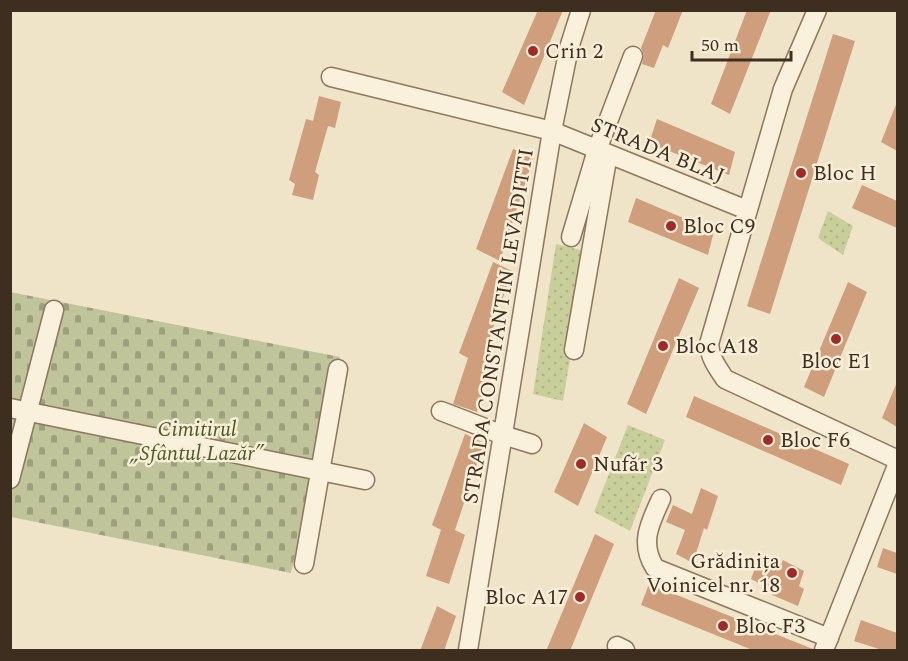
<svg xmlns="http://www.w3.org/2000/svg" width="908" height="661" font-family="Spectral,serif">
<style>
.cemetery{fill:url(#cemetery-stones)}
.park{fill:url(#park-dots)}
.building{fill:#cf9f7d}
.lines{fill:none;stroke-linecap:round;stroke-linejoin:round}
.minor-casing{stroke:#8d765c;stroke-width:21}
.minor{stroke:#faf1dc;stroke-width:18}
.poi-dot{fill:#9e2a2b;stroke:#f7eed8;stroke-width:2}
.labels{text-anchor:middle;stroke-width:5;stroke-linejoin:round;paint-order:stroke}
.poi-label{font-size:21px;fill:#3d2e20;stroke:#f7eed8;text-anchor:start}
.street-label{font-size:21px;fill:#3d2e20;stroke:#f7eed8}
.park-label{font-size:21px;font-style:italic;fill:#4d5a26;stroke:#f7eed8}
</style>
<defs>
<pattern id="cemetery-stones" width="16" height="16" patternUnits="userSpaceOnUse" patternTransform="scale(1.5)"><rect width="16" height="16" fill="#bfc49a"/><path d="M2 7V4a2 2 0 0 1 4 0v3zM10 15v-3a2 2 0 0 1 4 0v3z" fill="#9ca07d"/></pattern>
<pattern id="park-dots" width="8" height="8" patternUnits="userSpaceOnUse" patternTransform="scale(1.5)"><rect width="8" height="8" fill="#c9cf9b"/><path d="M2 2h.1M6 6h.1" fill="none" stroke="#aeb285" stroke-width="1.8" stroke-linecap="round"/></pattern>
</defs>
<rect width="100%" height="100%" fill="#f0e4c8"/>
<path class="cemetery" d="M10,292L340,357L291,573L11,517Z"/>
<g class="park">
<path d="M828,211L853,226L843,255L818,238Z"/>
<path d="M556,244L588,252L563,401L533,394Z"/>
<path d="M628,425L665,440L630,531L594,512Z"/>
</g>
<g class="building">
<path d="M538,10H563L524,105L502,92Z"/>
<path d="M656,10H683L668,48L663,45L654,68L642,64L644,55L641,48Z"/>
<path d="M747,10H771L730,114L711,104Z"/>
<path d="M833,34L855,41L770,314L747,306Z"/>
<path d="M319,96L341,102L335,128L328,126L315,172L319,175L313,200L292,195L295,184L289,180L306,119L313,121Z"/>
<path d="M897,102V151L881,142Z"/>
<path d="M657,119L735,152L729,175L649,143Z"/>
<path d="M513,149L534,156L500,261L476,249Z"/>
<path d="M862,185L897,201V228L852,208Z"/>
<path d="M636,198L714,231L708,255L628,222Z"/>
<path d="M493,262L512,271L483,358L492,362L477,412L453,404L468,358L459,353Z"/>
<path d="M679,278L699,288L646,414L627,404Z"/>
<path d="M848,282L867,292L824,397L804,387Z"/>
<path d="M897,382V427L882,418Z"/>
<path d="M694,396L849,464L841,485L686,417Z"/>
<path d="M584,423L607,437L578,506L554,492Z"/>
<path d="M465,434L484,443L455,530L465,535L449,584L426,576L441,530L432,525Z"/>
<path d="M701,488L718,496L707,530L704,528L693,563L676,554L685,530L666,522L673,505L692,514Z"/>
<path d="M595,534L614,544L570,651H546Z"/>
<path d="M883,548L897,553V574L877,567Z"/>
<path d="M783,560L804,571L799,586L804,589L798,606L772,595L773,590L751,579L758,561L779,570Z"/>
<path d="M649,584L813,649V651H755L641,605Z"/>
<path d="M437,606L456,616L444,651H420Z"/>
<path d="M861,620L897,633V651H885L854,641Z"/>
</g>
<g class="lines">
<defs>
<g id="minor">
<path d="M817,10L783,89L709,344C710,358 717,367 725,379L898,460"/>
<path d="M331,77L552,131L747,210"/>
<path d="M571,237L597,150L633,56"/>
<path d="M574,350L608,154"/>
<path d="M10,408L365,480"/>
<path d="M441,411L503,435L532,444"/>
<path d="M10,479L54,310"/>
<path d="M661,499C650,523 639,543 655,568L829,638"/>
<path d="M304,564L338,369"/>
<path d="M617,646L625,650"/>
<path d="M468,650L552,131L569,48L581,10"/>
<path d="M824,650L898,463"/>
</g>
</defs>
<use href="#minor" class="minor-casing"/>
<use href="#minor" class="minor"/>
</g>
<g class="poi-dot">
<circle cx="533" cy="51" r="6"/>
<circle cx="801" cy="173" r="6"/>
<circle cx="671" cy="226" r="6"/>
<circle cx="836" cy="339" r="6"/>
<circle cx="663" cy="346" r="6"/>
<circle cx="768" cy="440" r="6"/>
<circle cx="581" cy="464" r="6"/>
<circle cx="792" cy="573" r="6"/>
<circle cx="580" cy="597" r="6"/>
<circle cx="723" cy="626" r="6"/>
</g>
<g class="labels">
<g class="poi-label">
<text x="545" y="58">Crin 2</text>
<text x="813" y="180">Bloc H</text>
<text x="683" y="233">Bloc C9</text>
<text x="675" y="353">Bloc A18</text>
<text x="836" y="368" text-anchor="middle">Bloc E1</text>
<text x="780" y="447">Bloc F6</text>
<text x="593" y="471">Nufăr 3</text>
<text x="780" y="568" text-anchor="end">Grădinița<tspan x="780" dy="24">Voinicel nr. 18</tspan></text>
<text x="568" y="604" text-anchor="end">Bloc A17</text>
<text x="735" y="633">Bloc F3</text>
</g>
<g class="street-label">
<text transform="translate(658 150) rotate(22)" y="7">STRADA BLAJ</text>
<text transform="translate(498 326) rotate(-81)" y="7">STRADA CONSTANTIN LEVADITTI</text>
</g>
<g class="park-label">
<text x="197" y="436">Cimitirul<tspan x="197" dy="24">„Sfântul Lazăr”</tspan></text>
</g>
</g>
<rect width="908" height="661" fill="none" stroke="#3d2e20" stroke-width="24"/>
<path d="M692 51v9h99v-9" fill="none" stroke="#3d2e20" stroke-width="3"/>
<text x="701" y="51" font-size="18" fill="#3d2e20" stroke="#f7eed8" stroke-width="4.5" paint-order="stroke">50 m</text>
</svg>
